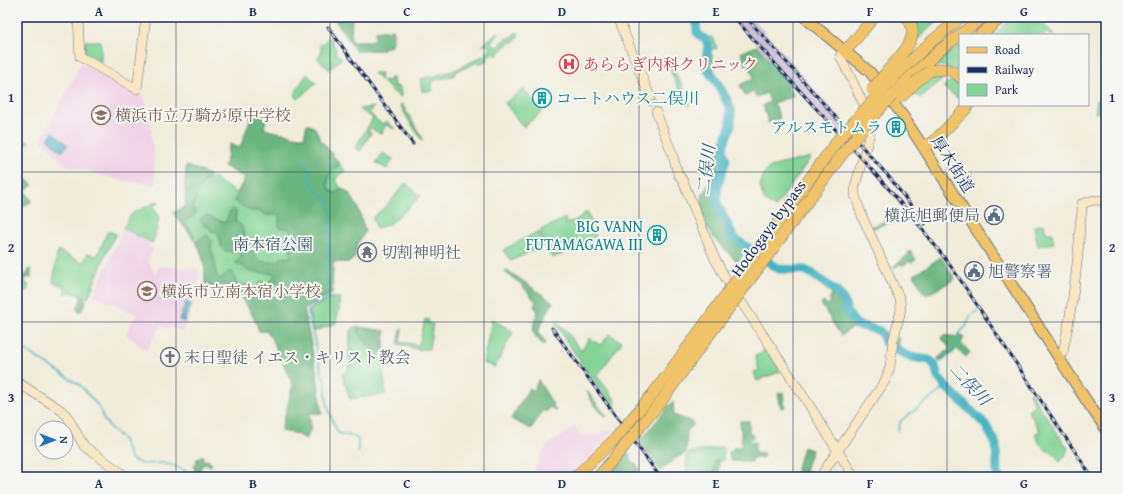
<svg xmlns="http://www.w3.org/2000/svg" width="1123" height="494" font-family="'Gentium Book Plus','Noto Serif JP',serif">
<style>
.built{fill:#efd0e6}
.industrial{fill:#cdbed2}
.green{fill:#83d495;stroke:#4f827a}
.forest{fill:#6ab67e;stroke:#42726e}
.water{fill:#46b3c2;stroke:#307190}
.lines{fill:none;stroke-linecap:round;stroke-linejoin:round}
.stream{stroke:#46b3c2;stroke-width:1.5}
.river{stroke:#46b3c2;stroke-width:9}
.secondary-tunnel{stroke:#c6c6c1;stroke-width:9;stroke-dasharray:9 4.5;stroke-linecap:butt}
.secondary-casing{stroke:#667189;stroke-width:10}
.primary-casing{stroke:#667189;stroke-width:12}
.highway-casing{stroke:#667189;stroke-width:12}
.secondary{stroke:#f9e7c3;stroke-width:9}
.primary{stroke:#f0c369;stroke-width:10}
.highway{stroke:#f0c369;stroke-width:11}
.rail-casing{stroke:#1b2f5e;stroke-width:3}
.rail{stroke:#f6f6f2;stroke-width:1.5;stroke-dasharray:4.5;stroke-linecap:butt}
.highway-bridge-casing{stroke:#667189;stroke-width:12;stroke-linecap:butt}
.highway-bridge{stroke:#f0c369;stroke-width:11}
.grid{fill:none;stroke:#1b2f5e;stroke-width:1;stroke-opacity:0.55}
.labels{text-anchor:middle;stroke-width:4;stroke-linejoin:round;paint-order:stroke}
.health-label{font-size:16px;fill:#be3a42;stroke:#f6f6f2;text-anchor:start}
.culture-label{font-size:16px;fill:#0d838f;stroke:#f6f6f2;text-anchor:end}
.education-label{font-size:16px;fill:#785e54;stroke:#f6f6f2;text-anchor:start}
.street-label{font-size:16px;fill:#1b2f5e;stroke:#f6f6f2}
.service-label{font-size:16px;fill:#4e5e75;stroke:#f6f6f2;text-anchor:end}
.park-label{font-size:16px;fill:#35586c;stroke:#f6f6f2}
.worship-label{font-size:16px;fill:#5b616d;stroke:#f6f6f2;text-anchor:start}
.water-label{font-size:17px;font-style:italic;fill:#2a5d81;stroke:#f6f6f2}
.neatline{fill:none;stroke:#1b2f5e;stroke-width:1.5}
.grid-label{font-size:13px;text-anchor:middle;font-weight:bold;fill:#1b2f5e}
</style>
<rect width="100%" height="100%" fill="#f6f6f2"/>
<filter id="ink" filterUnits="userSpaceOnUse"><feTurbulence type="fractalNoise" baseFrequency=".025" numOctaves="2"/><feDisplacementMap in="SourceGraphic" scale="8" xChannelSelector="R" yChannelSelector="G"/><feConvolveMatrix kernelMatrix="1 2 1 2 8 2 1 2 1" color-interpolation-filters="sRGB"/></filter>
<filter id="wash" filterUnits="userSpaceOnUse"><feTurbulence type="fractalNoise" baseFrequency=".012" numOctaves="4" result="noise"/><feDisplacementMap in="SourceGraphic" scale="16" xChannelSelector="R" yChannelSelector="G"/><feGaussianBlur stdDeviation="0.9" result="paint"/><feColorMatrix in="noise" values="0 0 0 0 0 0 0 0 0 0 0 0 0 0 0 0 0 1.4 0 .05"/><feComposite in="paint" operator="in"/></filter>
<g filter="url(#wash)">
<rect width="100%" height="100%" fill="#f1ecda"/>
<g class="built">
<path d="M83,63L143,97L145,100L151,130L156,185L119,180L66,165L54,152L41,140L81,64Z"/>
<path d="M123,229L149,242L148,245L153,249L148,261L155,274L159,266L198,269L199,276L198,294L186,325L182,332L170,327L169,329L161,326L146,351L126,334L136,314L94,295Z"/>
<path d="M575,427L581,437L601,434L608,430L611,431L612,433L572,477H532L546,446Z"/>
</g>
<g class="industrial">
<path d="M732,17H751L756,22L843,122L863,144L859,157Z"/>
<path d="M963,166L968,174L972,172L978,182L962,190L952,173Z"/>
</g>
<g class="green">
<path d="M911,17H945L933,25L914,42Z"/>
<path d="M1014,17H1041L1040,20L1055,35H1049L1047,33L1045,35H993Z"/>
<path d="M698,24H700C700,35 703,38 713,37L717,48L711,50L714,70L731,99L735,109V119L732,130C732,125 734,118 733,112C731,102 724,90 718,81C715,76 709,73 708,66C706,58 713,49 709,42C704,34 698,36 698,24Z"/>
<path d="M497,32L499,34L491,42L497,48L504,41V40L506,38L508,39L517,32L519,36L513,43L511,41L503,48L504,49L498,52L499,54L496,56L493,53L487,57L488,60L479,64L478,62L456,72L453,76L431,81L433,91H422L420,79L453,71L485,55L486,52L490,50L488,46L486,44L482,46Z"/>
<path d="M330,37L336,50L335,54L340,56L342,58L329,70L319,60L318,57L321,53L320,45Z"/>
<path d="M85,41H101V62L87,54L85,52Z"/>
<path d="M960,45V70L936,65L935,63Z"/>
<path d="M674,63L672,68L680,81L690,104L689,106L684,101L671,72V68Z"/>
<path d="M946,71L943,79L920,98L912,92L928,76Z"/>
<path d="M373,73H381L380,79L382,81L390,80V78H393L394,86L400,87L401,96L399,97Z"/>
<path d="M307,74L316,83L298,99L295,97L297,89Z"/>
<path d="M955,81V84L960,85V97L959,99L943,87L948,82Z"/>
<path d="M524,89L542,112L523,127L505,103Z"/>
<path d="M1106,96L1102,112L1095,113L1097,100L1102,101Z"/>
<path d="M402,104L423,139L422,140L409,121L400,105Z"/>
<path d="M374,107L369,112L374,118L382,124L384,122L386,123L387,121L395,129L386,125L381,134L370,128L368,131L371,133L360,151L355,148L373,118L359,109Z"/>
<path d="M307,124L315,128L320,139L345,171L335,179L340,187L350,194L358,208L365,232L357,244L354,259L349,262H333L332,293L304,310L317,376L322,413H309L311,428L306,439L294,433L281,431L293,385L274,343L267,331H259C255,319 247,301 236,294C227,289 214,288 205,285C207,250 193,238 173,213L186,206L185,186L186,166C205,171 220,183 237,193L245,178L224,166L228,155V150L230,144L242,149L287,134L294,137H304Z"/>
<path d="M17,137L30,142L17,149Z"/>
<path d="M383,153L393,159L387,169L376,163Z"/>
<path d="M811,157L775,208L764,200L760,186L764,173L770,167Z"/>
<path d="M405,183L421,196L391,223L376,229L373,217C386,207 395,197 405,183Z"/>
<path d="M158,201L159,203L154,205V208L159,218L153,243L123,228L130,216L133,213Z"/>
<path d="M587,211L596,236L560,255L552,258L545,245L541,230L565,218L566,224L578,219Z"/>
<path d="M1044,224L1046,233H1052L1054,243L1038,246L1034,226Z"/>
<path d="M108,231L116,234L106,253L88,298L71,292L64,294L65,286L53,283L57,255L59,251L83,263L88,253L97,256Z"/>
<path d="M537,232L540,233L543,245L511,261L503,250Z"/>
<path d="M332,298H340L339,310L336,323L313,332L309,311Z"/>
<path d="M425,319L429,320L428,324H433L429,349H420V350L398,344L401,329H402L400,342L419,345Z"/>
<path d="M492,319L513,332L495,367L483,363Z"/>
<path d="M555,321L564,328L581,351L590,338L601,346L609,334L622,342L597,376L614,398L616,409L605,397L563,336Z"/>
<path d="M354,327H358L385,331L383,370L386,394L350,399L342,374L348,371L350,333Z"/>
<path d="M766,349L780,372L775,373V374L762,378V379L757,381L754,372L759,370L755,356L760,354Z"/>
<path d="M587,391L607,417C596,409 592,403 587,391Z"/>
<path d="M1030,392L1068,449L1065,456L1060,462L1050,450L1048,452L1040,444L1035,434L1040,431L1028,410L1035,405L1029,393Z"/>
<path d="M723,447V461L715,460L714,477H686L687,459L686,457L689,453Z"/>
</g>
<g class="forest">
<path d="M333,17H352L351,41H370L375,39V31H390L391,28L393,29V43L390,47H384L382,50L356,51Z"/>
<path d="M757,46L792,84L787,87L794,95L788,99L787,98L774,103L780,118L768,123L763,105L770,102L767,93L756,97L754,92L745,96L740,85L754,78L749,67H747L741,52Z"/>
<path d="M253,111L268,113L264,128C274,133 277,131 287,134C294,136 296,137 304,137L307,124L315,128L320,139L340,164C331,171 327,175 328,187L332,192L336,193L342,188C358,200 360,214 365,232L357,244L354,259L349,262H333L332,293L304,310L317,376L322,413H309L311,428L306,439L294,433L281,431L293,385L274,343L267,331H259C255,319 247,301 236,294C227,289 214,288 205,285C206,270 204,254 196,241L207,235L212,241L211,248L215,262L216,275L221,279L229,271L233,272L236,283L240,285H251L254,289L261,282L270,286V281L275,277L274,274C264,271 249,276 243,266L238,265L235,262L242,257L241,254L237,252C213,252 225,243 216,231L211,232L209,226L205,227L200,219L206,215L225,223L231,209L236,211L235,221L242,226C244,235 252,257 261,261C266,263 275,262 280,261V258L291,257L290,229L279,227V215H266L260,211H251L234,201L245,178L224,166L228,155V150L230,144L240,148Z"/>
<path d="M720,149L722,150L725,160L717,185L715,202L729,234L732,238L747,249L738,262C723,248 702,231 702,208C702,203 702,199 703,193H705L707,186L710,185L717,156Z"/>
<path d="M186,166L196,169L208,174L206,182L203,181L192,209L197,211L194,215L184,222L195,236L193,237L173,213L186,206L185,186Z"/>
<path d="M24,179L28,181L33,185L25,191L32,201L17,211C17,201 13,185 24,179Z"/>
<path d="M905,210L913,219L905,221L891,222L871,229L870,227L900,216Z"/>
<path d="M911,251L916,260L911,263L910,261L902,266L901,263L894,268V266L909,254L908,252Z"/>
<path d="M941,257L955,279L927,295L923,292L914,275Z"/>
<path d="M29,269H31V278L26,277L25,283L29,285L27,292L17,287V275H27Z"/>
<path d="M507,270L553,302L539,329V334L546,342L544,345C530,334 532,327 538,312L534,306L536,302L521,284L506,273L505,271Z"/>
<path d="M831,289L839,296L848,317L855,324L859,321L870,325C873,330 877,329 881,333C886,341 884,344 893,349L898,337L899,345L903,350L901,354H899C894,352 888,349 885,345C881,341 881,335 876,332L851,328L841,336L821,304L824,302L827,305L831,302L829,298L832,295L830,291Z"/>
<path d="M80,295L84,297L86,302L81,311H78L77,309L81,298Z"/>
<path d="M358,327L385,331L384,346L379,356L376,354L375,350C367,344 357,337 358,327Z"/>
<path d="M959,333L964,337L961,344L970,352L966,357L956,348L952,352L940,362L938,358L950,349L941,337L945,335L957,337Z"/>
<path d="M538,380L553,404L552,405L556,411L550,407L546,412L543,410L531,429L511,419L529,388L534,390Z"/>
<path d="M783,392L785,407L781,408L778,394Z"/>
<path d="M673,401L674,415L692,422L693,426L687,430L686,453L676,458L660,471L639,442Z"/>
<path d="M740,421H749V433L753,435V437L749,440V442H755V453L764,454L763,458H752L751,462L731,461L728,452H733V448L739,447L742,444Z"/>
<path d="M803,447L812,450L805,470L813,473L811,477H796L797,467Z"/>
<path d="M628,452L631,456V459L639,468L636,477H606Z"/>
<path d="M202,455L203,456V461L208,460L212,464L211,466L206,464L200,467L201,472L212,477L195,473L194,465L197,462L196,460Z"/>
<path d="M715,460H719V477H714Z"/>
</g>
<g class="water">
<path d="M53,132L68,145L62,152L48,139Z"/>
<path d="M186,302L191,304L184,322L179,320Z"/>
</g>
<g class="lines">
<g class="stream">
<path d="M300,155L310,171L308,179L320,194L328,200L331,211L326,284L330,297L311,308L308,310V314L322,374C328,384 325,393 327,403C329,413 334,424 338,433L355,437L358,440V452"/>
<path d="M17,347L26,351L80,385L99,407L104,420L113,431L122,438L131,459L142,464L162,463L175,466L194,475L203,477"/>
<path d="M940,362L953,353L956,349L959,334L966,326L971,315L977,311"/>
<path d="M935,366L938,365"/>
<path d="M898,431L900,422L903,419L946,387"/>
<path d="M260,477L276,473L329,477"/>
</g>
<path class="river" d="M696,17L697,32L700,36L705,39L708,44L705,67L718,84L730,108L731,124L724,144L723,151L726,160L718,184L717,194L718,206L734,238L779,269L805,270L811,273L837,292L841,296L844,301L847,312L856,324L880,331L883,336L885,342L888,346L911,357L929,360L932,362L935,366L938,377L946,387L985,424L996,444L997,475L999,477"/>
</g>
</g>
<g filter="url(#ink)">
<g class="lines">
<path class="secondary-tunnel" d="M650,97L656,112"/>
<defs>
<g id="secondary">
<path d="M78,17L80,57L137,89L146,17"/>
<path d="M618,17L650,97"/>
<path d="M656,112L672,153L678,174L683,181L714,257L726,279L808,403L854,477"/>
<path d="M1058,357L1063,352C1072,309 1078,268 1080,225C1080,217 1084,212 1081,204L1094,200L1106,201"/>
<path d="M17,382L61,410L67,416L84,446L127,477"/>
<path d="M820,477L885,381L890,367L893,341L901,310L900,299L896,291L862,216L855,195V186L871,130L868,113L840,56L844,50"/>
</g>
<path id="primary" d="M804,17L870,72L903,116L1086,400L1106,429"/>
<g id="highway">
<path d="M980,35L1002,17"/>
<path d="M844,50L851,45L874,17"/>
<path d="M889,69C902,54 922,37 907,17"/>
<path d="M930,71C941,68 952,68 960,77"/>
<path d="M896,75L932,41L961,17"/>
<path d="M906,81L940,50L983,17"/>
<path d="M923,146L932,143L966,109L968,105"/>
<path d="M628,423L652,395L685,351"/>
<path d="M636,432L663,399L693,357"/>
<path d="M575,477L616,438"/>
<path d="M598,477L623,448"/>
</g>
</defs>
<use href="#secondary" class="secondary-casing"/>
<use href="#primary" class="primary-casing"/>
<use href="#highway" class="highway-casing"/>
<use href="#secondary" class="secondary"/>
<use href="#primary" class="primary"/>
<use href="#highway" class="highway"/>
<defs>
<g id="rail">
<path d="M734,17C808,104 891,182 957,275L1092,477"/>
<path d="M746,17L890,178L925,224"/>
<path d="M328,27L413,144"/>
<path d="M552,328L660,477"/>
</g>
</defs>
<use href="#rail" class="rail-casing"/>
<use href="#rail" class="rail"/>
<defs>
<g id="highway-bridge">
<path d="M872,90L889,69"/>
<path d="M901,97L918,80L930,71"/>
<path d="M685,351L837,141L896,75"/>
<path d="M693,357L841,156L875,114L906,81"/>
<path d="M616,438L628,423"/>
<path d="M623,448L636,432"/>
</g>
</defs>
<use href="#highway-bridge" class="highway-bridge-casing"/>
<use href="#highway-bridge" class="highway-bridge"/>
</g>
</g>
<path class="grid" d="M176,17V477M330,17V477M484,17V477M639,17V477M793,17V477M947,17V477M17,172H1106M17,322H1106"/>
<defs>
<symbol id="hospital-ring" viewBox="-11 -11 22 22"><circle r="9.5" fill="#f6f6f2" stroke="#e0444e" stroke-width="1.5"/><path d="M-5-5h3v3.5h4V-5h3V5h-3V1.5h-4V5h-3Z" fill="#e0444e"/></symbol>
<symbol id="building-ring" viewBox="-11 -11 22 22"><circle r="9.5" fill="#f6f6f2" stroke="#0f9aa8" stroke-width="1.5"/><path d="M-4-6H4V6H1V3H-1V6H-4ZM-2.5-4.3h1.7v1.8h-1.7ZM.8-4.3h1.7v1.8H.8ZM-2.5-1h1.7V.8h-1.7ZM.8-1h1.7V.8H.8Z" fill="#0f9aa8"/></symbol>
<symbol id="school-ring" viewBox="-11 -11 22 22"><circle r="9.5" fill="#f6f6f2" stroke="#8d6e63" stroke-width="1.5"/><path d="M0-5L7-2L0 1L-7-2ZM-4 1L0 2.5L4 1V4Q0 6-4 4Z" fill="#8d6e63"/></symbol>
<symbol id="civic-ring" viewBox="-11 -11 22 22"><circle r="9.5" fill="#f6f6f2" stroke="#5c6f8a" stroke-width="1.5"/><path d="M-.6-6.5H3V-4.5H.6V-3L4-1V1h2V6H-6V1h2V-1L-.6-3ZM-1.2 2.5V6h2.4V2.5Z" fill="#5c6f8a"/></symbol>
<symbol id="temple-ring" viewBox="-11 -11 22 22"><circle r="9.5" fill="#f6f6f2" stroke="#6b7280" stroke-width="1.5"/><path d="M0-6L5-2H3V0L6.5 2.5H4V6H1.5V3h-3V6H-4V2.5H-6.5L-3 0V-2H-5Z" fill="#6b7280"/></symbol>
<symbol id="church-ring" viewBox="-11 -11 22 22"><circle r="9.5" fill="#f6f6f2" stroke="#6b7280" stroke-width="1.5"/><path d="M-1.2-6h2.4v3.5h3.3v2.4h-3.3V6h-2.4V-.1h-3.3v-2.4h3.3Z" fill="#6b7280"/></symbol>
</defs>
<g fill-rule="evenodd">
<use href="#hospital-ring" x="558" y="53" width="22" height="22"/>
<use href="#building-ring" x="531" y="87" width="22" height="22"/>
<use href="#school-ring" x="90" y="104" width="22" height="22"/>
<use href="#building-ring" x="885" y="116" width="22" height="22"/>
<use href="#civic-ring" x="983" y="204" width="22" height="22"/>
<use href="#building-ring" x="646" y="224" width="22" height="22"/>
<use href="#temple-ring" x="356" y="241" width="22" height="22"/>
<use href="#civic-ring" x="963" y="260" width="22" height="22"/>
<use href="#school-ring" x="136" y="280" width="22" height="22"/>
<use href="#church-ring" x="159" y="346" width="22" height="22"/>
</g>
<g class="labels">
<g class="health-label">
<text x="583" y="70">あららぎ内科クリニック</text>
</g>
<g class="culture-label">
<text x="556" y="104" text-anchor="start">コートハウス二俣川</text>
<text x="882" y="133">アルスモトムラ</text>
<text x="643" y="232">BIG VANN<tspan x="643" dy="18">FUTAMAGAWA Ⅲ</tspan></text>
</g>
<g class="education-label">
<text x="115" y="121">横浜市立万騎が原中学校</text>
<text x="161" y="297">横浜市立南本宿小学校</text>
</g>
<g class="street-label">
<text transform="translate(953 164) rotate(57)" y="6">厚木街道</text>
<text transform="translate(768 228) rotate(-54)" y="6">Hodogaya bypass</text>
</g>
<g class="service-label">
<text x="980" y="221">横浜旭郵便局</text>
<text x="988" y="277" text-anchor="start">旭警察署</text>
</g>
<g class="park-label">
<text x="273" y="250">南本宿公園</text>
</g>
<g class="worship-label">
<text x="381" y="258">切割神明社</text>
<text x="184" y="363">末日聖徒 イエス・キリスト教会</text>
</g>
<g class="water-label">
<text transform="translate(706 170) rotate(-83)" y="6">二俣川</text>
<text transform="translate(970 384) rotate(47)" y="6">二俣川</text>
</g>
</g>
<rect width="1123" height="494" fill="none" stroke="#f6f6f2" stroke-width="44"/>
<rect x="959" y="34" width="130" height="72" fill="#f6f6f2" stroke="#9ea6b7"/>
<rect x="967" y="47" width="20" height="6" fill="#f0c369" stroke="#9ea6b7"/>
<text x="995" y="54" font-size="12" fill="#1b2f5e">Road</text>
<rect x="967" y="67" width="20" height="6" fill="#1b2f5e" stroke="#9ea6b7"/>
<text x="995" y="74" font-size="12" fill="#1b2f5e">Railway</text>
<rect x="967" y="84" width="20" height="12" fill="#83d495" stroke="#9ea6b7"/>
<text x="995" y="94" font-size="12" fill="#1b2f5e">Park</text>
<g transform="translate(54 440) rotate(90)"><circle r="19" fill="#f6f6f2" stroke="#9ea6b7"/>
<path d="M0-3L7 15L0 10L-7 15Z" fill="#1f6fb2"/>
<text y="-6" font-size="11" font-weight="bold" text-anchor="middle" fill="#1b2f5e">N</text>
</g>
<rect x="22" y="22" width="1079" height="450" class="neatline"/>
<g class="grid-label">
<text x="99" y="16">A</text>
<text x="253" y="16">B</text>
<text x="407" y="16">C</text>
<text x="562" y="16">D</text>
<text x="716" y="16">E</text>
<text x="870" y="16">F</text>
<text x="1024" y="16">G</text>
<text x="11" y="102">1</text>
<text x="1112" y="102">1</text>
<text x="11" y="252">2</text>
<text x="1112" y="252">2</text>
<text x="11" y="402">3</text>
<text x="1112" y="402">3</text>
<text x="99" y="488">A</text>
<text x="253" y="488">B</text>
<text x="407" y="488">C</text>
<text x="562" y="488">D</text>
<text x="716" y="488">E</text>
<text x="870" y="488">F</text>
<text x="1024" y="488">G</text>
</g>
</svg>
